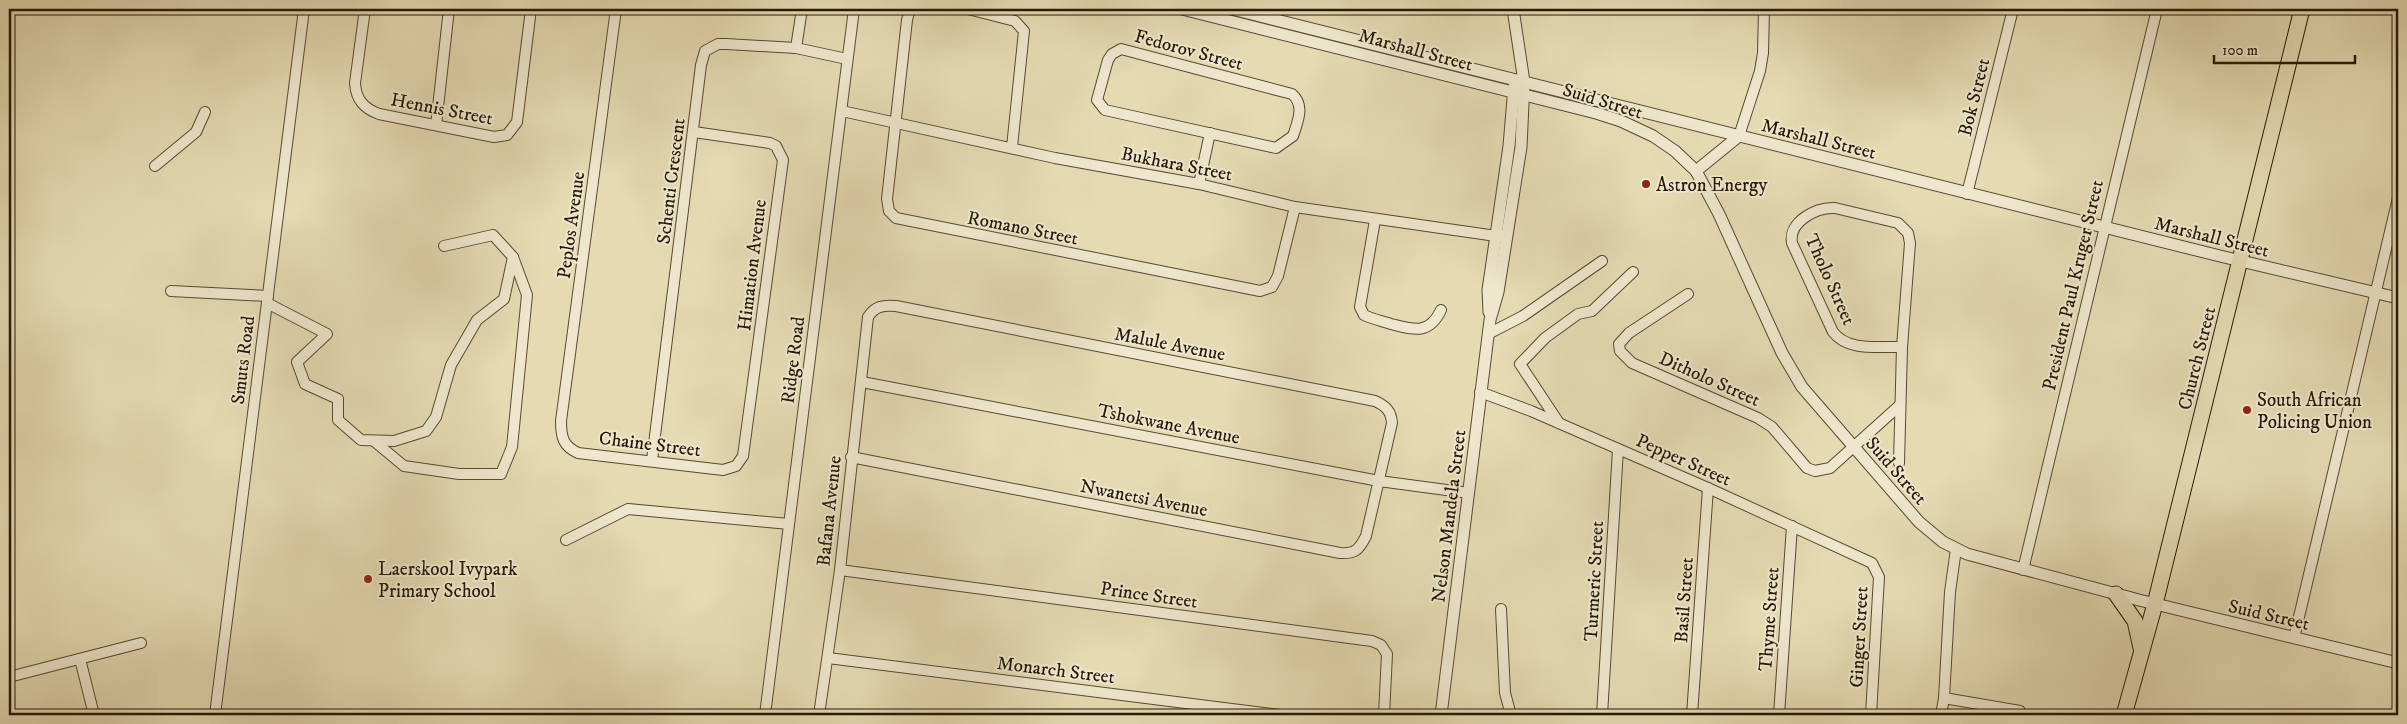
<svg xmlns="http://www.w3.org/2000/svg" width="2407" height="724" font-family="'IM FELL DW Pica',serif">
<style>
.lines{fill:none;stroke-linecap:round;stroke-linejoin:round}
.minor-casing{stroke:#564932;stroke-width:12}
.tertiary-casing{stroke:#564932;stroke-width:13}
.primary-casing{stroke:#261908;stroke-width:17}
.minor{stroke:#eee7cd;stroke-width:10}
.tertiary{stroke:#eee7cd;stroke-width:11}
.primary{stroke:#e5dab2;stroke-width:15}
.poi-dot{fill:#8f2418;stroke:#eee7cd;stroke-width:2}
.labels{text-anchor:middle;stroke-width:4;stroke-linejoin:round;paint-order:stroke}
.street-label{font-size:19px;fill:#261908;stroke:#eee7cd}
.poi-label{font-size:19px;fill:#261908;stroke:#eee7cd;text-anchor:start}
</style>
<rect width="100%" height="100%" fill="#e5dab2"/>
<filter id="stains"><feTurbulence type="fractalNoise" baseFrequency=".004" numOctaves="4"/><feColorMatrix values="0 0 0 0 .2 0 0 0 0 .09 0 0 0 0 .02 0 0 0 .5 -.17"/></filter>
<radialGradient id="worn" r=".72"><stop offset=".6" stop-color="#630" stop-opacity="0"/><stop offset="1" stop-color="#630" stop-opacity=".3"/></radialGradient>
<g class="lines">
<defs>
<g id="minor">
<path d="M365,9L355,83C356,99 363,108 379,114L494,137L507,135L517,122L531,9"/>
<path d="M616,9L561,421C561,437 563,446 578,453L723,470L736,466L743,456L783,160L776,146L770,143L694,132"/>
<path d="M910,9L907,20L887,199L889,211L896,218L1260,291L1272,287L1278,276L1295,207"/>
<path d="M968,9L1015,21L1024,31L1012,147"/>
<path d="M796,48L802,9"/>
<path d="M1121,49L1292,94C1305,105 1298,121 1293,136L1276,148L1105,110L1097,100L1108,60L1112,54Z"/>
<path d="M842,111L1055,158L1199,184L1295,207L1503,237"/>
<path d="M436,125L449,9"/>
<path d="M1739,136L1760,71L1763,53L1764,9"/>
<path d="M155,166L196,132L205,112"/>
<path d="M1199,184L1210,133"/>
<path d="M1967,194L2013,9"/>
<path d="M1375,220L1360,307L1364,315C1372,319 1382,321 1391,324C1414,330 1429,335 1441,310"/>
<path d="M171,291L268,296"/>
<path d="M1688,294L1629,333L1619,344L1620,351L1632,363L1758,418L1772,427L1807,468L1815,471L1830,468L1900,405"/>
<path d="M267,303L327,334L297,362L305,384L338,399V420L361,440L394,441L426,431L436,417L451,365L477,320L504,299L513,257"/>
<path d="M1488,334L1523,316L1602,261"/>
<path d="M862,382L1379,481L1469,493"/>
<path d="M1480,392L1531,411L1708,488L1872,563L1879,577L1871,715"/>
<path d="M1559,423L1520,364L1545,338L1578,314L1592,311L1633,272"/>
<path d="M374,441L404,466L459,474H501L512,447L527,295L513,257L493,235L444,246"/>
<path d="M652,460L701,65L705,51L718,44H726L796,48L847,59"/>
<path d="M1899,463L1902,347L1910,243L1908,233L1898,223L1835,208C1816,207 1788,222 1792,243L1833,332C1848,352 1880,346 1902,347"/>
<path d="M566,540L628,509L789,524"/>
<path d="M840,570L1372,641L1381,645L1387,654L1384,715"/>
<path d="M2023,570L2157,9"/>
<path d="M1501,609L1505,693L1511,715"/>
<path d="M2294,638L2398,198"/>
<path d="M828,658L1280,715"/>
<path d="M80,659L94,715"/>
<path d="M9,677L141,643"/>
<path d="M1944,698L1950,592L1956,549"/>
<path d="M215,715L304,9"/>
<path d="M765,715L854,9"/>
<path d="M819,715L840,570L868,317C875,306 883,305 896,306L1375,401C1386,406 1391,411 1392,423L1366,536C1359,550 1355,554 1340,553L851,457"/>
<path d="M1602,715L1618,449"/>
<path d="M1692,715L1708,488"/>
<path d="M1779,715L1792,526"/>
<path d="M1941,715L1944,698L2020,711L2022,715"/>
</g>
<g id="tertiary">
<path d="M1182,9L1596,113L1621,121L1653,136L1675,151L1696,171L1719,214L1782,353L1802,387L1919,522L1943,542L1967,554L2139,600L2398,663"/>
<path d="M1232,9L2224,257L2398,298"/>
<path d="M1696,171L1739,136"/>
<path d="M1489,312L1488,290L1509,146L1514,87"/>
<path d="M1441,715L1490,320L1498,292L1521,147L1524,82L1513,9"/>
</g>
<g id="primary">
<path d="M2116,594L2135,621L2141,648"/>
<path d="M2124,715L2155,604L2302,9"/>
</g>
</defs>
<use href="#minor" class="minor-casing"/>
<use href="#tertiary" class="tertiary-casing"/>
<use href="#primary" class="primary-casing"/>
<use href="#minor" class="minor"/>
<use href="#tertiary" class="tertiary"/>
<use href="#primary" class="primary"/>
</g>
<g class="poi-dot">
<circle cx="1646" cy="184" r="5"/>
<circle cx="2247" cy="410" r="5"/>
<circle cx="368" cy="579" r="5"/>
</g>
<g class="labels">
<g class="street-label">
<text transform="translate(1189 49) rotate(15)" y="7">Fedorov Street</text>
<text transform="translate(1416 49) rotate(15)" y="7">Marshall Street</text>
<text transform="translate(1973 97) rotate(-76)" y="7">Bok Street</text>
<text transform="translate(1603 100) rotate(17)" y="7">Suid Street</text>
<text transform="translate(442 108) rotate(11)" y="7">Hennis Street</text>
<text transform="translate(1819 138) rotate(14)" y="7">Marshall Street</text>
<text transform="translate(1177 163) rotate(11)" y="7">Bukhara Street</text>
<text transform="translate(670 181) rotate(-83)" y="7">Schenti Crescent</text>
<text transform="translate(570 225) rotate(-82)" y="7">Peplos Avenue</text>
<text transform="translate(1023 227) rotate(11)" y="7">Romano Street</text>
<text transform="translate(2212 236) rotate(14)" y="7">Marshall Street</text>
<text transform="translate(751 265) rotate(-83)" y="7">Himation Avenue</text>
<text transform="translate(1831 279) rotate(66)" y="7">Tholo Street</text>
<text transform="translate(2072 285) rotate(-77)" y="7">President Paul Kruger Street</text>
<text transform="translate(1170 343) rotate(11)" y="7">Malule Avenue</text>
<text transform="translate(2196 358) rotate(-76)" y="7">Church Street</text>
<text transform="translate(242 360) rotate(-83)" y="7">Smuts Road</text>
<text transform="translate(792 360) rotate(-83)" y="7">Ridge Road</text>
<text transform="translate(1710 378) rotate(24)" y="7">Ditholo Street</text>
<text transform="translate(1169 423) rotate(11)" y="7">Tshokwane Avenue</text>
<text transform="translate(650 443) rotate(7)" y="7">Chaine Street</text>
<text transform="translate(1684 459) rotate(24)" y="7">Pepper Street</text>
<text transform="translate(1897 470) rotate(49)" y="7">Suid Street</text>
<text transform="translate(1144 497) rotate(11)" y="7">Nwanetsi Avenue</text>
<text transform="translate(828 511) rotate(-84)" y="7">Bafana Avenue</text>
<text transform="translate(1448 516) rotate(-83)" y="7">Nelson Mandela Street</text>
<text transform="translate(1593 581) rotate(-87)" y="7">Turmeric Street</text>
<text transform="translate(1149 594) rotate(8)" y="7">Prince Street</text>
<text transform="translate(1683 600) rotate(-86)" y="7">Basil Street</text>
<text transform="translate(2269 614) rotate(13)" y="7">Suid Street</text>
<text transform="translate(1768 619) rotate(-86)" y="7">Thyme Street</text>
<text transform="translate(1858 637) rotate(-87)" y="7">Ginger Street</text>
<text transform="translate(1056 669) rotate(7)" y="7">Monarch Street</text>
</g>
<g class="poi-label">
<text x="1656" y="191">Astron Energy</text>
<text x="2257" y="406">South African<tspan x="2257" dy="22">Policing Union</tspan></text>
<text x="378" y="575">Laerskool Ivypark<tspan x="378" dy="22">Primary School</tspan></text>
</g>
</g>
<rect width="2407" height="724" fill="none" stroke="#e5dab2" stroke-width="30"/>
<rect x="10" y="10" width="2387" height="704" fill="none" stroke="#261908" stroke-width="2.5"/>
<rect x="15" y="15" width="2377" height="694" fill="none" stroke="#261908"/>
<path d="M2214 55v8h141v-8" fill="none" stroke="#261908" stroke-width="2.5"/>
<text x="2222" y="55" font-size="15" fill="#261908" stroke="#eee7cd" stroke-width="4" paint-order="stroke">100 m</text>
<rect width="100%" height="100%" filter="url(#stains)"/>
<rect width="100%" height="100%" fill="url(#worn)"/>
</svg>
